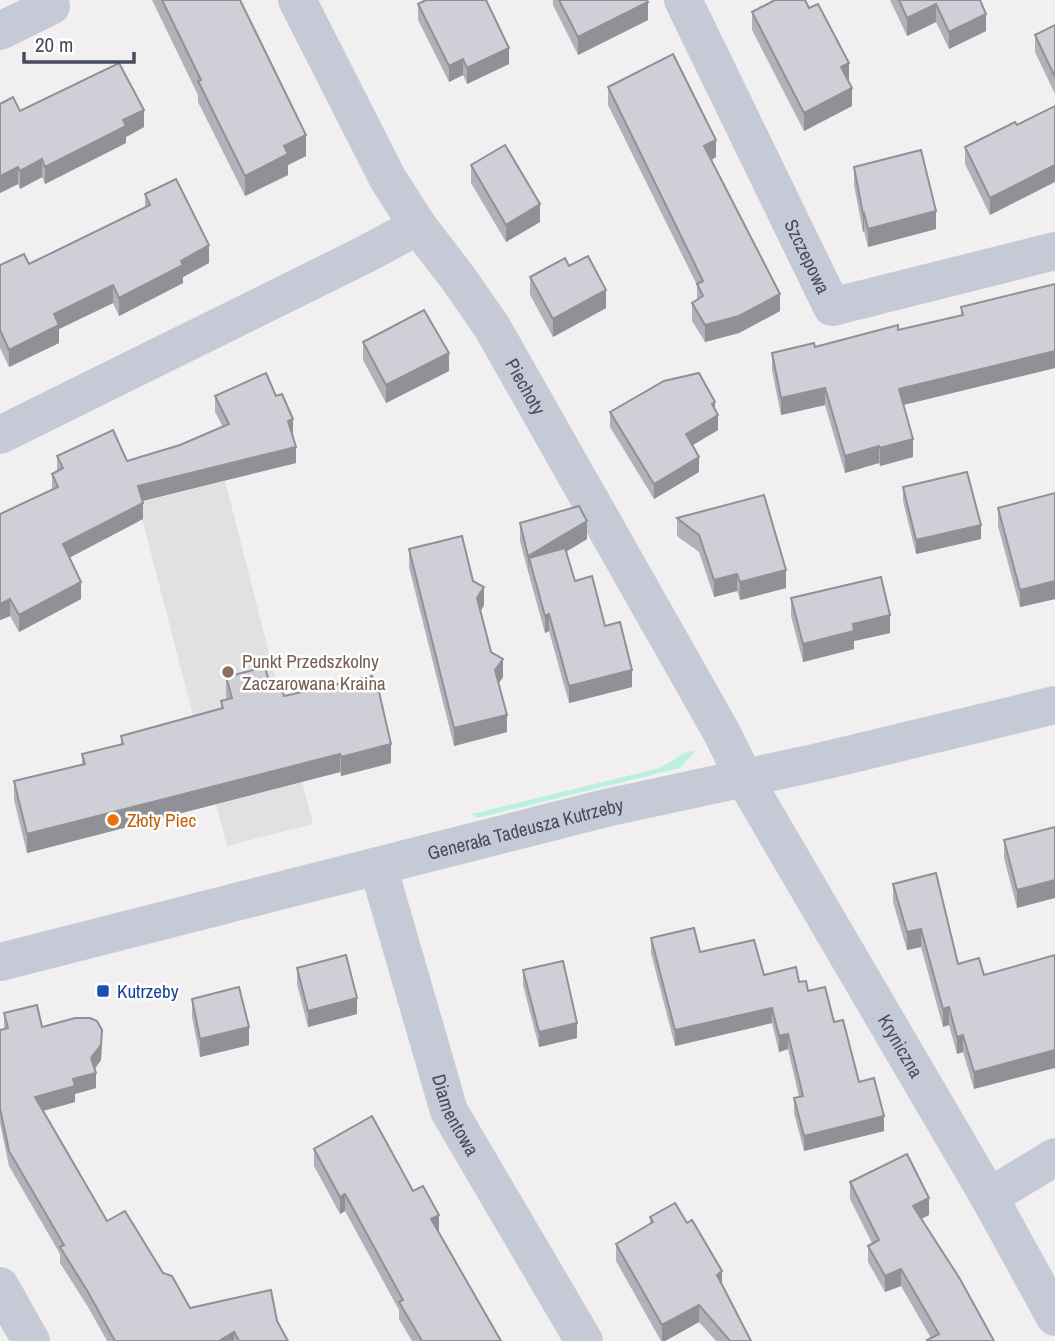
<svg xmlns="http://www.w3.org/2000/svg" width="1055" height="1341" font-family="'Archivo Narrow',sans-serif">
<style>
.education{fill:#e2e0e1}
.green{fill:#bcf0de}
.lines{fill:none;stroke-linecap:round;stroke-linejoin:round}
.minor{stroke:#c5cad6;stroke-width:38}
.tertiary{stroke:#c5cad6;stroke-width:38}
.wall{fill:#b1b2b9}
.shaded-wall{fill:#909196}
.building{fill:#cecfd7;stroke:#909196;stroke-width:2}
.education-dot{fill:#8d6e63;stroke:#fff;stroke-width:2.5}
.food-dot{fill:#e8710a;stroke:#fff;stroke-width:2.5}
.transit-dot{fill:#1a4fb4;stroke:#fff;stroke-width:2.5}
.labels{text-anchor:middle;stroke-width:5;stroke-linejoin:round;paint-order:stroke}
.street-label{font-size:19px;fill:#464c5d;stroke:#fff}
.education-label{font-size:19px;fill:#785e54;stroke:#fff;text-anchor:start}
.food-label{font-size:19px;fill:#c56008;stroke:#fff;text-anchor:start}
.transit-label{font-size:19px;fill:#164399;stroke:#fff;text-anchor:start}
</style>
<rect width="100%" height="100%" fill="#f1efef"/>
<path class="education" d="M225,481L313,824L227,846L138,503Z"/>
<path class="green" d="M696,750L680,768L477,818L472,814L660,768L685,753Z"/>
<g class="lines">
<g class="minor">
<path id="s1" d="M297,0L388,179L418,226L458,278L492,327L722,733L744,778L989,1197L1055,1317"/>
<path id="s2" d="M683,0L832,307L1055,251"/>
<path d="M0,31L51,6"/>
<path d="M0,435L364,255L418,226"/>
<path id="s3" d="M378,866L449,1111L584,1341"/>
<path d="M989,1197L1055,1157"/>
<path d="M0,1286L31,1341"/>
</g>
<path class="tertiary" id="s4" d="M0,962L606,808L823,761L1055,705"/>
</g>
<g class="wall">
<path d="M152,0H240L306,156L288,165V175L245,196L198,102V95Z"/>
<path d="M553,0H647L648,20L578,55L553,5Z"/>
<path d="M890,0H980L986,31L949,49L936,22L907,36Z"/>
<path d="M418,4L509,64L467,84L463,75L449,82L418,20Z"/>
<path d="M752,12L849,81L852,106L804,131L752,30Z"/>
<path d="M1055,25V94L1035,52V35Z"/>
<path d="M608,87L716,157L712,160L780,311L739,333L705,342L692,321V303L697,300V285L608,105Z"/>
<path d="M20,111L144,127L126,137V143L45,184L42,177L20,189L18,184L0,193Z"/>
<path d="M1017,125L990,215L965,164V147Z"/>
<path d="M471,165L540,222L506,242L471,183Z"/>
<path d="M854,167L936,229L868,247L864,231L863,232L854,185Z"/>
<path d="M145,194L209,263L183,277V283L119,316L113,303L59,329V343L9,367L0,348V265L29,264L145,207Z"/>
<path d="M569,266L606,308L553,337L530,295V277Z"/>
<path d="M1055,284V368L903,405L913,457L880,466L879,463L845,473L825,405L781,415L772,370V353L815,347L898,330L961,316V307Z"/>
<path d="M363,342L449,371L386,403L363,360Z"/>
<path d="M215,396L293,436L296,463L143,501V519L69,558L81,599L19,632L10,616L0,620V514L52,490V474L57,471V456L127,461L180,445L223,427L215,412Z"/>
<path d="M715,409L718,430L693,445L699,472L654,499L610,427V412Z"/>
<path d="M903,487L981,539L916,554L903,501Z"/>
<path d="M1055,493V599L1020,607L998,526V508Z"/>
<path d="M677,518L786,588L740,600L737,591L714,597L699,552L677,536Z"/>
<path d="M520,523L587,539L566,552L575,581L605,626L632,687L569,703L549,631L545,633L529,575L520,541Z"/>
<path d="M409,549L484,605L481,611L491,652L503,677L499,683L507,732L454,746L409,567Z"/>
<path d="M791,598L890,633L854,641V649L803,662L791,616Z"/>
<path d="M226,677L271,689L391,763L341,776L340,772L27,853L14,800V781L82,765V754L121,745V736L221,709V701L227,700L226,696Z"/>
<path d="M1055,827L1017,908L1004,858V840Z"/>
<path d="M893,884L958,964L979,958L974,1089L963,1052L957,1054L949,1025L943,1027L921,947L907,950L893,902Z"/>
<path d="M651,938L700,952L764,975L799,982L834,1022L859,1082L884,1131L804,1151L794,1113V1098L799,1097L788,1049L779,1052L772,1023L675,1046L651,953Z"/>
<path d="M297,968L357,1014L308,1027L297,984Z"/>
<path d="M523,970L577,1038L539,1047L523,985Z"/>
<path d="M192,999L249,1045L200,1057L192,1017Z"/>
<path d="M4,1013L42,1027L102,1045L101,1060L95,1069L96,1088L75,1094V1102L43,1111L107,1221L163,1273L190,1308L277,1321L288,1341H107L88,1307L60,1263V1254L9,1166L0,1123V1030L4,1029Z"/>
<path d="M314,1149L413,1191L439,1232L501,1341H412L399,1319V1310L345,1211L340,1214L314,1166Z"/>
<path d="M850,1182L929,1215L921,1219L994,1341L931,1338L901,1286L885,1292L868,1262V1246L872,1243L850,1199Z"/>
<path d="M650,1217L722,1285L751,1341H716L699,1322L665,1341H661L616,1261V1244L650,1224Z"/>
</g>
<g class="shaded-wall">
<path d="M648,2V20L578,55V37Z"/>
<path d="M936,4V22L907,36V18Z"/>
<path d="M986,14V31L949,49V32Z"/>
<path d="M509,48V64L467,84V68Z"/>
<path d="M463,59V75L449,82V66Z"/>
<path d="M849,63V81L841,85V67Z"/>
<path d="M852,88V106L804,131V113Z"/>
<path d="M144,110V127L126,137V143L45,184V167L123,120Z"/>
<path d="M306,135V156L288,165V175L245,196V176L284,146Z"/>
<path d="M716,140V157L704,163V146Z"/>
<path d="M42,159V177L20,189V171Z"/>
<path d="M1055,165V182L990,215V198Z"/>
<path d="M18,167V184L0,193V176Z"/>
<path d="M540,204V222L506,242V225Z"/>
<path d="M936,211V229L868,247V229Z"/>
<path d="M864,213V231L863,232V214Z"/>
<path d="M209,245V263L183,277V283L119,316V298L181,261Z"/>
<path d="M113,285V303L59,329V343L9,367V350L54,314Z"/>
<path d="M606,290V308L553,337V319Z"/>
<path d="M780,294V311L739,333L705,342V325Z"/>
<path d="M1055,351V368L899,406V389Z"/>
<path d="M449,353V371L386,403V385Z"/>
<path d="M825,388V405L781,415V398Z"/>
<path d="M715,402V417L718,415V430L686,449V434L712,404Z"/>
<path d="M293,419V436L288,421Z"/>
<path d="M913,439V457L880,466V448Z"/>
<path d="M879,446V463L845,473V456Z"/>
<path d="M296,447V463L138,502V486Z"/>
<path d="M699,457V472L654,499V484Z"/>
<path d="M143,503V519L63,561V544Z"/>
<path d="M587,521V539L532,572L529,558L528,574V556Z"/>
<path d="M981,525V539L916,554V540Z"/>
<path d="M786,570V588L740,600V582Z"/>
<path d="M737,574V591L714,597V580Z"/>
<path d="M1055,581V599L1020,607V590Z"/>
<path d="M81,582V599L19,632V615Z"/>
<path d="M484,587V605L477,616V598Z"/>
<path d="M10,599V616L0,620V604Z"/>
<path d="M549,614V631L545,633V616Z"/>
<path d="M890,615V633L854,641V649L803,662V644L853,624Z"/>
<path d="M503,659V677L495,688V670Z"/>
<path d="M632,670V687L569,703V686Z"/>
<path d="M507,715V732L454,746V728Z"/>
<path d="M391,744V763L341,776V757Z"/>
<path d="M340,754V772L27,853V834Z"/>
<path d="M1055,880V898L1017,908V890Z"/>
<path d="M921,929V947L907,950V932Z"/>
<path d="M357,998V1014L308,1027V1011Z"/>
<path d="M949,1007V1025L943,1027V1009Z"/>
<path d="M772,1008V1023L675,1046V1030Z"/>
<path d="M577,1023V1038L539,1047V1032Z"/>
<path d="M249,1027V1045L200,1057V1039Z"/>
<path d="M102,1030L101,1060L91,1073V1058Z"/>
<path d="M788,1034V1049L779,1052V1036Z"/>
<path d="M963,1035V1052L957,1054V1037Z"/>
<path d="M1055,1050V1068L974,1089V1072Z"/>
<path d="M96,1073V1088L75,1094V1102L35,1113V1097L73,1079Z"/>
<path d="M884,1116V1131L804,1151V1136Z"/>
<path d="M345,1194V1211L340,1214V1197Z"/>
<path d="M929,1198V1215L913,1223V1206Z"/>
<path d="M439,1215V1232L431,1219Z"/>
<path d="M901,1269V1286L885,1292V1276Z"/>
<path d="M722,1271V1288L717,1275Z"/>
<path d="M699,1305V1322L665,1341H662V1325Z"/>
<path d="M234,1332V1341H219Z"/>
</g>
<g class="building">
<path d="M162,0H240L306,135L284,146L288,154L245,176L198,81L201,80Z"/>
<path d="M426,0H486L509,48L467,68L463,59L449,66L418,4Z"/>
<path d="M559,0H647L648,2L578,37Z"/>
<path d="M775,0H805L809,8L818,4L849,63L841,67L852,88L804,113L752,12Z"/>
<path d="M899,0H980L986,14L949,32L936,4L907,18Z"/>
<path d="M1055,25V77L1035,35Z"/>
<path d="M673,54L716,140L704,146L780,294L739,316L705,325L692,303L703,296L697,284L703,281L608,87Z"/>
<path d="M119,63L144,110L123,120L126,126L45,167L42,159L20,171L18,167L0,176V104L13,97L20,111Z"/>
<path d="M1055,106V165L990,198L965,147L1015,122L1017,125Z"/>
<path d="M505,145L540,204L506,225L471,165Z"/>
<path d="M921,150L936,211L868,229L864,213L863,214L854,167Z"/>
<path d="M176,179L209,245L181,261L183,265L119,298L113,285L54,314L59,325L9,350L0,330V265L24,254L29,264L150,205L145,194Z"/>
<path d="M588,256L606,290L553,319L530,277L565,258L569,266Z"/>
<path d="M1055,284V351L899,389L913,439L880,448L879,446L845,456L825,388L781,398L772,353L814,343L815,347L898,325V330L963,315L961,307Z"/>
<path d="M424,310L449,353L386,385L363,342Z"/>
<path d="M266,373L276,396L282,394L293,419L288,421L296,447L138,486L143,503L63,544L81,582L19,615L10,599L0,604V514L58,487L52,474L63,468L57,456L113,430L127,461L180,445L229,424L215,396Z"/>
<path d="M699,373L715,402L712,404L718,415L686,434L699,457L654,484L610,412L664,381Z"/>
<path d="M967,472L981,525L916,540L903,487Z"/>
<path d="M1055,493V581L1020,590L998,508Z"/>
<path d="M764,495L786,570L740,582L737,574L714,580L699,535L677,518Z"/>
<path d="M579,506L587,521L528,556L520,523Z"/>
<path d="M462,536L473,581L484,587L477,598L491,652L503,659L495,670L507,715L454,728L409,549Z"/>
<path d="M565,548L575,581L592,576L605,626L620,622L632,670L569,686L549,614L545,616L529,558Z"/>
<path d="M881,577L890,615L853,624L854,631L803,644L791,598Z"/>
<path d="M265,667L271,689L281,686L284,696L372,676L377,692H379L391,744L341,757L340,754L27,834L14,781L85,764L82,754L123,744L121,736L223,708L221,701L232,698L226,677Z"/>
<path d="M1055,827V880L1017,890L1004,840Z"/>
<path d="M936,873L958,964L979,958L984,975L1055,955V1050L974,1072L963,1035L957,1037L949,1007L943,1009L921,929L907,932L893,884Z"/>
<path d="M694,928L700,952L754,940L764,975L796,967L799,982L806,981L808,991L825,987L834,1022L843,1020L859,1082L874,1078L884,1116L804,1136L794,1098L803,1096L788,1034L779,1036L772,1008L675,1030L651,938Z"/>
<path d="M346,955L357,998L308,1011L297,968Z"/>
<path d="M563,961L577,1023L539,1032L523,970Z"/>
<path d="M239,987L249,1027L200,1039L192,999Z"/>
<path d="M37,1005L42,1027L75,1018H90L97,1021L102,1030L101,1045L91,1058L96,1073L73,1079L75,1086L35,1097L107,1221L125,1211L163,1273L172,1276L190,1308L271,1290L277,1321L288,1341H239L234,1332L219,1341H115L88,1292L60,1247L64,1245L9,1151L0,1108V1030L8,1028L4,1013Z"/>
<path d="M372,1116L413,1191L423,1186L439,1215L431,1219L501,1341H422L399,1302L403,1300L345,1194L340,1197L314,1149Z"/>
<path d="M907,1154L929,1198L913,1206L960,1279L994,1341H928L927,1340L939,1334L901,1269L885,1276L868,1246L879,1240L850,1182Z"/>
<path d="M675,1203L687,1223L692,1220L722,1271L717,1275L751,1341H730L699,1305L662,1325L616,1244L653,1222L650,1217Z"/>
</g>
<circle class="education-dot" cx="228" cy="672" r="7"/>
<circle class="food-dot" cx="113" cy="820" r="7"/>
<rect class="transit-dot" x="96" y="984" width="14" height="14" rx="3.5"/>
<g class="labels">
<g class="street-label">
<text dy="7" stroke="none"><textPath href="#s2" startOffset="285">Szczepowa</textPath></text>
<text dy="7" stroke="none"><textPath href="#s1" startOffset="450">Piechoty</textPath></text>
<text dy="7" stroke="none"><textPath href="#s4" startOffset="542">Generała Tadeusza Kutrzeby</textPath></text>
<text dy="7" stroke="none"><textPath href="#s1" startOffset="1209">Kryniczna</textPath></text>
<text dy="7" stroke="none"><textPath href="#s3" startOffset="261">Diamentowa</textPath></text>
</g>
<g class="education-label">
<text x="242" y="668">Punkt Przedszkolny<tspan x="242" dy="22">Zaczarowana Kraina</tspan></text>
</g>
<g class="food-label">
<text x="127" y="827">Złoty Piec</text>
</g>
<g class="transit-label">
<text x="117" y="998">Kutrzeby</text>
</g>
</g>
<path d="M24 52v10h110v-10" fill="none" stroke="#464c5d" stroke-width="3.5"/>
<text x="35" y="52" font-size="21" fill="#464c5d" stroke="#ffffff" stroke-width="5" paint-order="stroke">20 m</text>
</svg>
